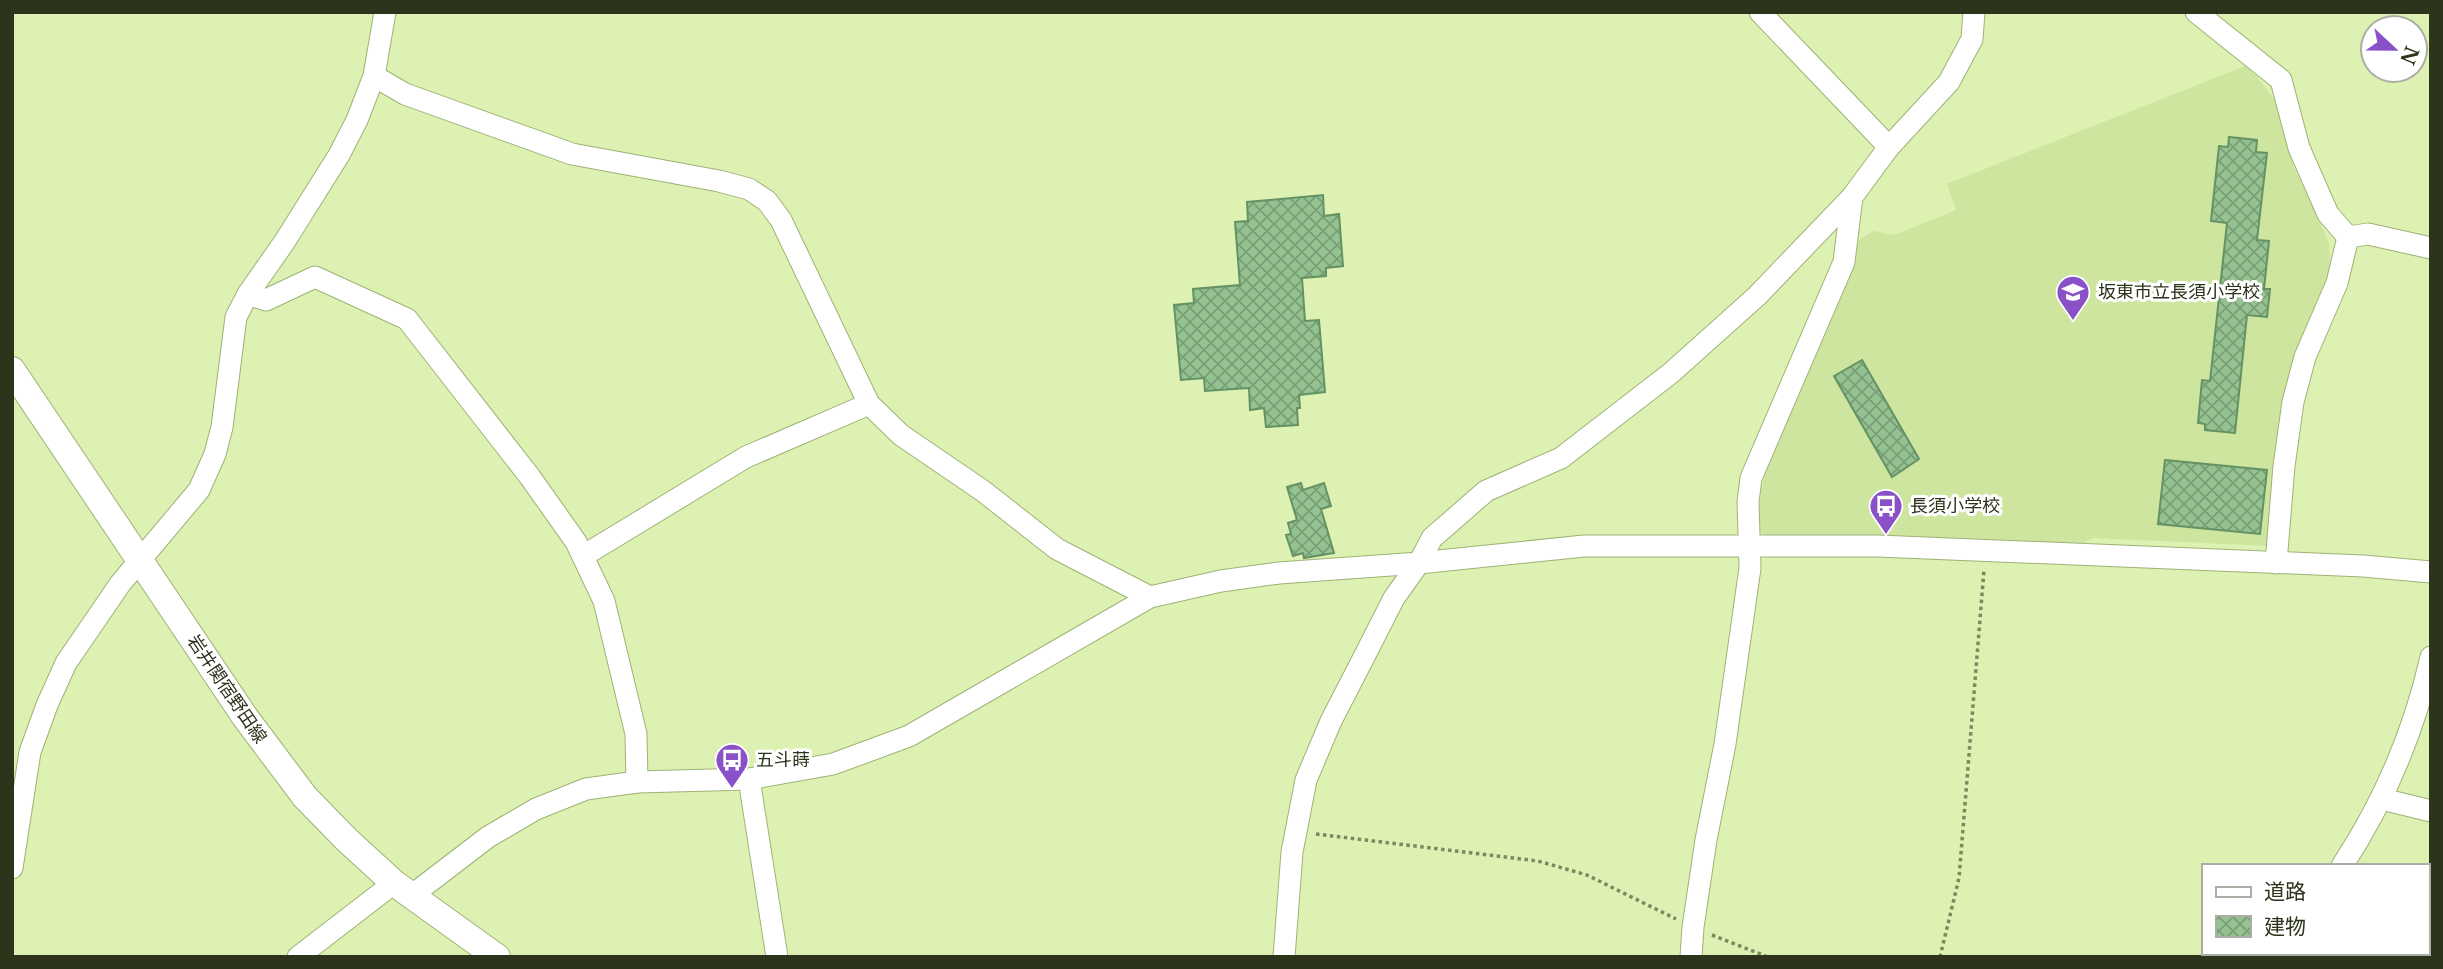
<svg xmlns="http://www.w3.org/2000/svg" width="2443" height="969" font-family="'Libre Baskerville','Noto Sans JP',serif">
<style>
.built{fill:#cee59f}
.building{fill:url(#building-cross-hatch);stroke:#659263;stroke-width:2}
.lines{fill:none;stroke-linecap:round;stroke-linejoin:round}
.minor-casing{stroke:#9fb276;stroke-width:23}
.major-casing{stroke:#9fb276;stroke-width:28}
.path{stroke:#7b8960;stroke-width:3.5;stroke-dasharray:3.5 3.5;stroke-linecap:butt}
.minor{stroke:#fff;stroke-width:21}
.major{stroke:#fff;stroke-width:26}
.labels{text-anchor:middle;stroke-width:6;stroke-linejoin:round;paint-order:stroke}
.poi-label{font-size:18px;fill:#2c341c;stroke:#fff;text-anchor:start}
.street-label{font-size:18px;fill:#2c341c;stroke:#fff}
</style>
<defs>
<pattern id="building-cross-hatch" width="8" height="8" patternUnits="userSpaceOnUse" patternTransform="scale(1.75)"><rect width="8" height="8" fill="#94c291"/><path d="M0 0l8 8M0 8l8-8" fill="none" stroke="#799e76"/></pattern>
</defs>
<rect width="100%" height="100%" fill="#dcf1b2"/>
<path class="built" d="M2245,66L2256,76L2274,99L2294,168L2329,242L2331,291L2301,353L2271,546L2093,538L2082,544L1765,535L1756,526L1764,477L1853,265L1859,240L1873,231L1894,235L1956,210L1947,184Z"/>
<g class="building">
<path d="M2229,137L2257,140L2256,152L2267,153L2257,240L2269,241L2264,289H2270L2267,317L2247,315L2235,433L2205,430V424L2198,423L2202,380L2210,381L2227,223L2211,221L2219,146L2228,147Z"/>
<path d="M1323,195L1324,216L1339,214L1343,266L1326,268V276L1302,278L1305,321L1319,320L1325,392L1299,395L1300,408H1297L1298,425L1266,427L1264,408L1250,410L1249,388L1205,391L1204,378L1181,380L1174,305L1194,303L1193,289L1240,285L1235,222L1248,221L1247,202Z"/>
<path d="M1862,360L1919,459L1892,477L1834,376Z"/>
<path d="M2165,460L2267,470L2260,534L2158,524Z"/>
<path d="M1301,483L1303,490L1324,483L1331,506L1321,509L1334,553L1304,558L1303,553L1293,556L1286,535L1291,534L1288,523L1297,520L1287,487Z"/>
</g>
<g class="lines">
<defs>
<g id="minor">
<path d="M1760,12L1889,147"/>
<path d="M2196,12L2281,80L2299,148L2328,214L2348,237"/>
<path d="M374,76L405,94L572,154L719,181L749,189L767,201L781,220L869,404L901,435L983,491L1057,549L1150,597"/>
<path d="M2348,237L2368,234L2431,248"/>
<path d="M248,294L266,300L315,277L407,319L530,477L576,542L604,601L636,734L637,782"/>
<path d="M583,556L746,457L869,404"/>
<path d="M2276,563L2284,466L2293,402L2305,357L2337,283L2348,237"/>
<path d="M749,779L777,957"/>
<path d="M2382,799L2431,811"/>
<path d="M2342,866C2384,802 2414,732 2431,657"/>
<path d="M12,868L30,752L47,705L66,663L120,584L199,490L215,454L222,427L236,317L248,294L285,241L339,155L357,120L374,76L385,12"/>
<path d="M411,896L488,837L536,809L586,789L637,782L749,779L833,764L909,736L1150,597L1221,581L1279,573L1419,563L1584,546H1878L2363,566L2431,572"/>
<path d="M298,957L394,883"/>
<path d="M1284,957L1292,852L1306,780L1331,721L1364,657L1394,598L1419,563L1432,538L1486,491L1561,458L1671,373L1757,296L1852,197L1889,147L1949,82L1972,39L1974,12"/>
<path d="M1691,957L1693,927L1706,840L1725,744L1750,568L1748,502L1751,478L1844,262L1852,197"/>
<path d="M2281,957L2284,953"/>
</g>
<path id="major" d="M12,370L245,717L305,797L347,840L394,883L497,957"/>
</defs>
<use href="#minor" class="minor-casing"/>
<use href="#major" class="major-casing"/>
<g class="path">
<path d="M1316,834L1538,861L1587,875L1676,919"/>
<path d="M1712,935L1768,957"/>
<path d="M1940,957L1959,878L1984,570"/>
</g>
<use href="#minor" class="minor"/>
<use href="#major" class="major"/>
</g>
<defs>
<symbol id="school-pin" viewBox="-11 -11 22 30"><path d="M0 17L-7.5 6A9.5 9.5 0 1 1 7.5 6Z" fill="#8950c7" stroke="#fff"/><path d="M0-5L7-2L0 1L-7-2ZM-4 1L0 2.5L4 1V4Q0 6-4 4Z" fill="#fff"/></symbol>
<symbol id="bus-pin" viewBox="-11 -11 22 30"><path d="M0 17L-7.5 6A9.5 9.5 0 1 1 7.5 6Z" fill="#8950c7" stroke="#fff"/><path d="M-5-6H5V4H4V6H2V4H-2V6H-4V4H-5ZM-3.5-4V0h7V-4ZM-3.5 1.2v1.5H-2V1.2ZM2 1.2v1.5H3.5V1.2Z" fill="#fff"/></symbol>
</defs>
<g fill-rule="evenodd">
<use href="#school-pin" x="2054" y="273" width="38" height="52"/>
<use href="#bus-pin" x="1867" y="487" width="38" height="52"/>
<use href="#bus-pin" x="713" y="741" width="38" height="52"/>
</g>
<g class="labels">
<g class="poi-label">
<text x="2098" y="298">坂東市立長須小学校</text>
<text x="1910" y="512">長須小学校</text>
<text x="756" y="766">五斗蒔</text>
</g>
<g class="street-label">
<text transform="translate(227 689) rotate(56)" y="6">岩井関宿野田線</text>
</g>
</g>
<rect width="2443" height="969" fill="none" stroke="#2c341c" stroke-width="28"/>
<rect x="2202" y="864" width="228" height="91" fill="#ffffff" stroke="#abaea4" stroke-width="2"/>
<rect x="2216" y="887" width="35" height="10" fill="#ffffff" stroke="#abaea4" stroke-width="2"/>
<text x="2264" y="899" font-size="21" fill="#2c341c">道路</text>
<rect x="2216" y="916" width="35" height="21" fill="url(#building-cross-hatch)" stroke="#abaea4" stroke-width="2"/>
<text x="2264" y="934" font-size="21" fill="#2c341c">建物</text>
<g transform="translate(2394 49) rotate(112)"><circle r="33" fill="#ffffff" stroke="#abaea4" stroke-width="2"/>
<path d="M0-5L12 26L0 18L-12 26Z" fill="#8950c7"/>
<text y="-10" font-size="19" font-weight="bold" text-anchor="middle" fill="#2c341c">N</text>
</g>
</svg>
